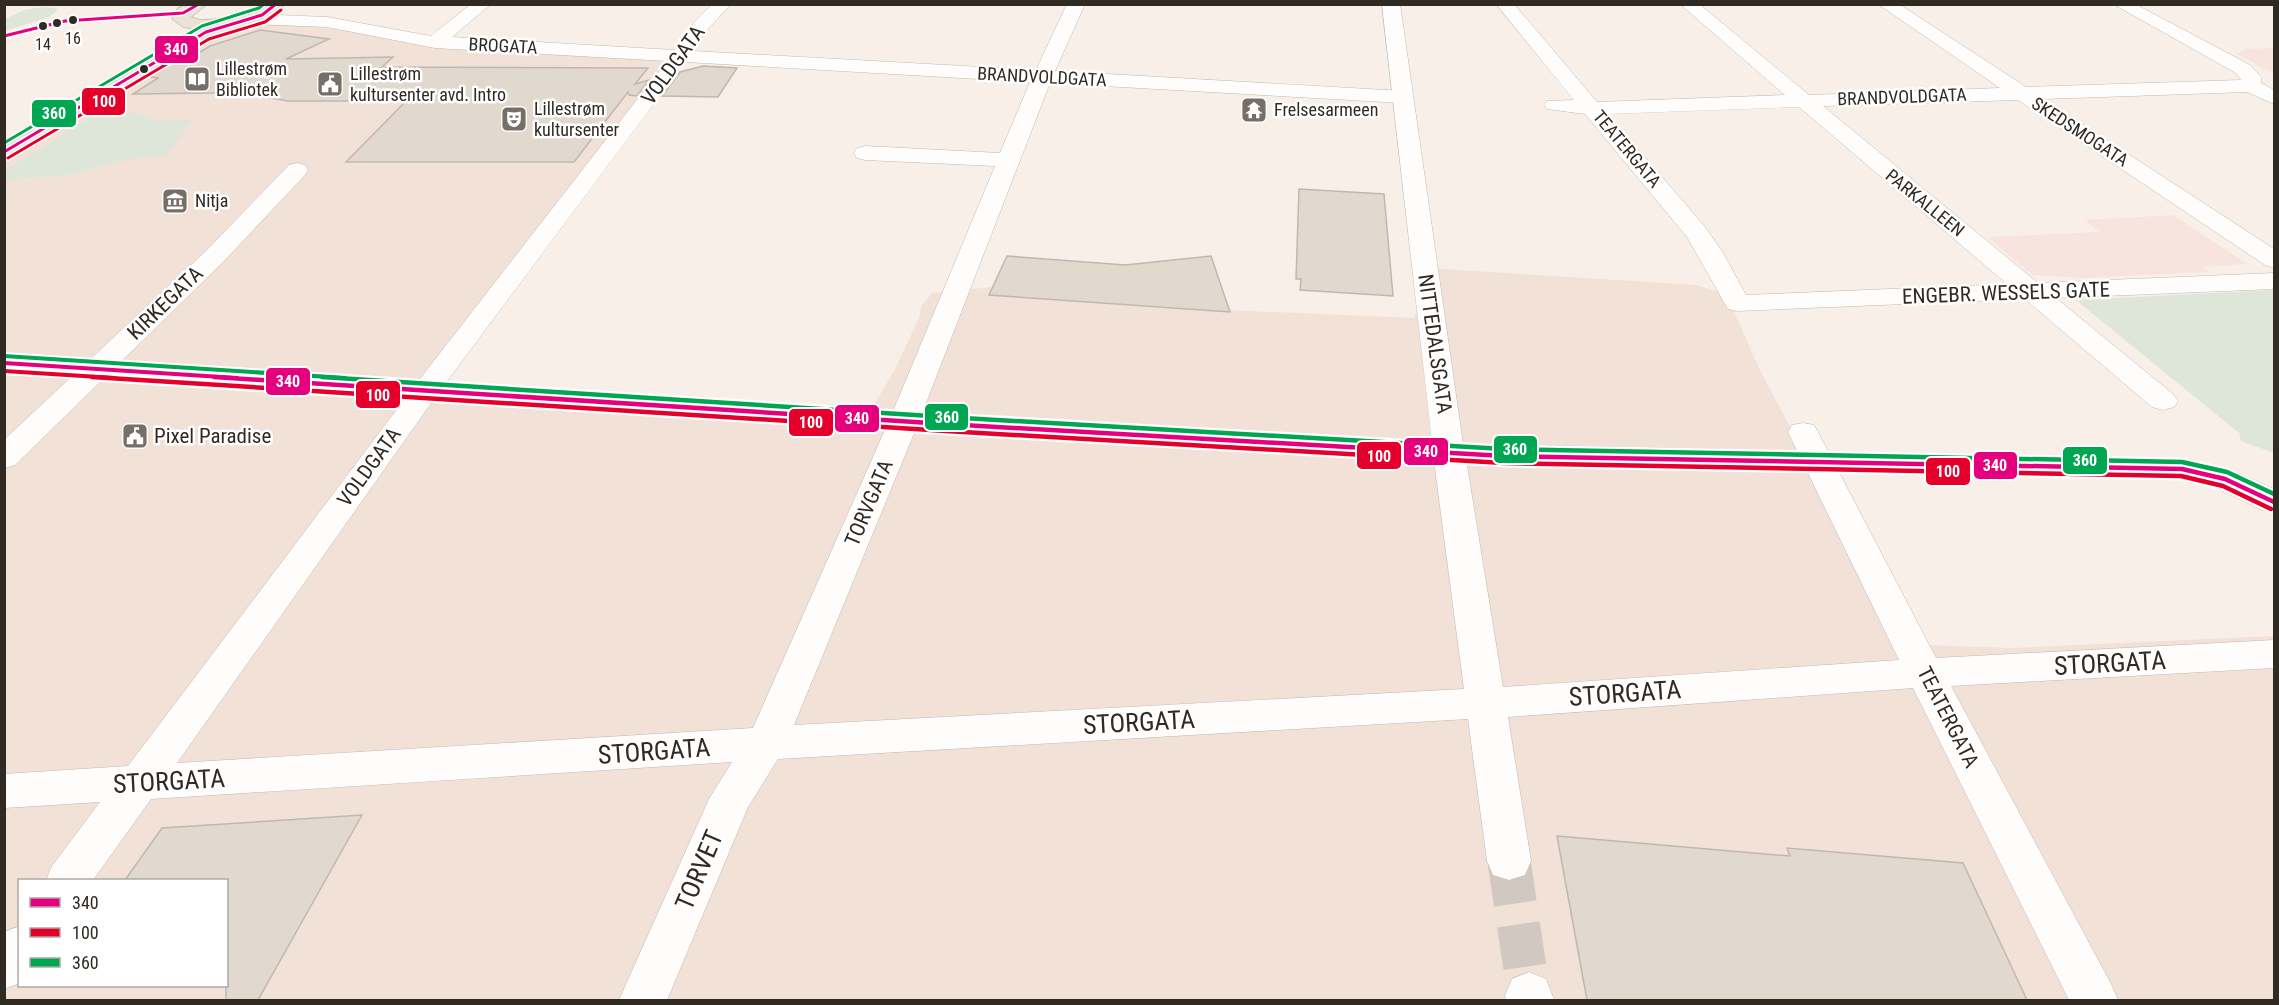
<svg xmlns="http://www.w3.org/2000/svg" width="2279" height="1005" font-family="'Roboto Condensed',sans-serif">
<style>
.commercial{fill:#f1e1d7;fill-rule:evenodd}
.education{fill:#f7e4de}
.green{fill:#dde6d8}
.building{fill:#e1d8ce;stroke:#bfb8b2;stroke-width:1.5}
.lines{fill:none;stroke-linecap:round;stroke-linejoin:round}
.street-tunnel{stroke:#d0c8c1;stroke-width:43;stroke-dasharray:43 21;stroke-linecap:butt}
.street-casing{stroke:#c0bab3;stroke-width:1}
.secondary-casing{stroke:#c0bab3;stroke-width:1}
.primary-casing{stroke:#afa08b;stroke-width:1}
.street{fill:#fefdfc;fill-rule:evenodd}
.secondary{fill:#fefdfc;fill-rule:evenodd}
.primary{fill:#e9e2d7;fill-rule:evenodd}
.bus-1-far2-casing{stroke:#fff;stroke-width:6}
.bus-1-far1-casing{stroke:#fff;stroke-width:8}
.bus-1-casing{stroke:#fff;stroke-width:9}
.bus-2-far2-casing{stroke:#fff;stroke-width:6}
.bus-2-far1-casing{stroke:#fff;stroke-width:8}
.bus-2-casing{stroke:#fff;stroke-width:9}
.bus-3-far2-casing{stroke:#fff;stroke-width:6}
.bus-3-far1-casing{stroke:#fff;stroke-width:8}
.bus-3-casing{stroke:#fff;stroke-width:9}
.bus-1-far2{stroke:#e5007d;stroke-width:3}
.bus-1-far1{stroke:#e5007d;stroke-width:4}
.bus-1{stroke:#e5007d;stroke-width:4.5}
.bus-2-far2{stroke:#e4002b;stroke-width:3}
.bus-2-far1{stroke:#e4002b;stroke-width:4}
.bus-2{stroke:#e4002b;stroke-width:4.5}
.bus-3-far2{stroke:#00a651;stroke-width:3}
.bus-3-far1{stroke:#00a651;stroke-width:4}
.bus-3{stroke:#00a651;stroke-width:4.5}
.bus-dot{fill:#302a23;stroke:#fff;stroke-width:2}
.labels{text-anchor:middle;stroke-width:5;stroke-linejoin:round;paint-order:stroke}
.far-bus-label{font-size:16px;fill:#302a23;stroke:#fff}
.far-street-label{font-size:18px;fill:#302a23;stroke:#fff}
.far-poi-label{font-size:18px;fill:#302a23;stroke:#fff;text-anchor:start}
.street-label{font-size:21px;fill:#302a23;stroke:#fff}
.poi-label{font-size:21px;fill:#302a23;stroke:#fff;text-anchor:start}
.near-street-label{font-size:26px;fill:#302a23;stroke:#fff}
.line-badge{stroke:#fff;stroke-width:2}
.badge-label{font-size:16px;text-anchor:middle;font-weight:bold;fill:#fff}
</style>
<rect width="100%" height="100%" fill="#f8f0e8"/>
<path class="commercial" d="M234,21L314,26L447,46L676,59L434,387L870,412L895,369L919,318L921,307L932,293L993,287L1204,309L1414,318L1423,292L1426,268L1697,285L1727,295L1757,364L1823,490L1926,645L2012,648L2274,636V1000H5L4,155ZM20,880H226V986H20Z"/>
<g class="education">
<path d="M2274,48V74L2237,54L2245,49Z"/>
<path d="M2173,215L2248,264L2203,267L2210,272L2081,278L2032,275L1988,237L2099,232L2085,220Z"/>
</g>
<g class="green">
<path d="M42,7L55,8L58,10L49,17L5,31V19L24,10Z"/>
<path d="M101,111L137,113L157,121L192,120L166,155L132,159L66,175L5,180V170Z"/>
<path d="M2274,290V453L2241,441L2239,433L2076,300Z"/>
</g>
<g class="building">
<path d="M260,30L329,39L286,59L393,57L382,67L648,68L635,84L649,80L637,96L629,95L628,92L574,162H346L406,101H288L221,89L214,93L133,94L158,78L151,77V75L173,61H185L210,46Z"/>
<path d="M703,66L737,68L718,97L662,96L680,72Z"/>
<path d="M1299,189L1384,194L1393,296L1300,290L1301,279H1296Z"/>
<path d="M1007,256L1125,265L1211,256L1230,312L989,295Z"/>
<path d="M362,815L258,1000H226V880H125L162,828Z"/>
<path d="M1557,836L1790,856L1787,848L1963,863L2027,1000H1587Z"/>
</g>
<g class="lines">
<path class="street-tunnel" d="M1509,861L1529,995"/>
<defs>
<g id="street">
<path d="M471,4H491L452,37L674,50L695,21L712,4H731L708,29L693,51L1036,70L1067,4H1085L1055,71L1403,91L1410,93L1413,97L1410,101L1403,103L1050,83L919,421L794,725L1464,689L1433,453L1438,446L1449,443L1460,446L1465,453L1503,687L1899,660L1788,432L1792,425L1803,423L1814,425L1818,432L1936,658L2274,640V668L1951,686L2111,984L2118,1000H2069L1913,688L1508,717L1531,861L1525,875L1509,880L1493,875L1487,861L1468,719L778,759L748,807L667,1000H619L709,799L732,762L151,799L93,880H46L52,866L100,802L4,808V774L128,766L416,384L667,61L435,48L327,27L251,24L245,23L242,19L245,15L251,14L327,17L431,36ZM685,62L1030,82L1000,153L865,146L857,148L854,153L857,158L865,160L995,166L889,421L753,728L177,763L436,396Z"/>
<path d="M1496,4H1514L1597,102L1785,95L1680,4H1699L1809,95L2000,88L1878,4H1899L2026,87L2241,80L2236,73L2113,4H2135L2250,65L2261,77V83L2274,90V104L2247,92L2044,99L2274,249V268L2265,265L2018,100L1823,106L2038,283L2274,273V289L2056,298L2174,395L2178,401L2174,407L2163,410L2152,407L2025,299L1737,311L1728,309L1687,237L1585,114L1547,109L1544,105L1547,101L1574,100ZM1799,107L2007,284L1746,295L1722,251L1705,227L1608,114Z"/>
<path d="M297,163L305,165L308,170L305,175L223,262L15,465L4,468V440L205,252L289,165Z"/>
<path d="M20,926V983L4,989V932Z"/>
<path d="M1529,972L1546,979L1554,1000H1506L1505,995L1512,979Z"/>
</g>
<path id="secondary" d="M1382,4H1400L1463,444L2182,459L2236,472L2274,489V513L2262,510L2215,487L2182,479L1504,466L946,433L4,372V354L946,415L1432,442Z"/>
<path id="primary" d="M186,4H208L191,17L201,20L230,18L253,12L266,4H285L276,14L265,20L229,30L194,46L12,157L4,159V142L180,38L197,30L183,27L172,19L177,9Z"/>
</defs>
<use href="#street" class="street-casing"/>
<use href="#secondary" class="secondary-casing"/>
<use href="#primary" class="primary-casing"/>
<use href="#street" class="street"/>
<use href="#secondary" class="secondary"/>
<use href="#primary" class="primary"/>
<defs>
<g id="bus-1-far2">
<path d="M4,36L65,21L183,13L199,4"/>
<path d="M4,152L206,32L262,15L276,4"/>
</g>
<path id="bus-1-far1" d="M4,363L237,378"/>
<path id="bus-1" d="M214,377L946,424L1504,456L2182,469L2225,479L2274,502"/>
<path id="bus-2-far2" d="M8,158L209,39L265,22L281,10"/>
<path id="bus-2-far1" d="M4,371L115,378"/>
<path id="bus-2" d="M92,377L946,431L1504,463L2181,476L2223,486L2271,509"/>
<path id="bus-3-far2" d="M4,143L202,26L259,8L264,4"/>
<path id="bus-3-far1" d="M4,356L345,378"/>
<path id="bus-3" d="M322,377L946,417L1504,449L2182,462L2227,472L2274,494"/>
</defs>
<use href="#bus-1-far2" class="bus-1-far2-casing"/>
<use href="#bus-1-far1" class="bus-1-far1-casing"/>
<use href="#bus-1" class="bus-1-casing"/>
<use href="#bus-2-far2" class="bus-2-far2-casing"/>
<use href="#bus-2-far1" class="bus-2-far1-casing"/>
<use href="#bus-2" class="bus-2-casing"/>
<use href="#bus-3-far2" class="bus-3-far2-casing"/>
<use href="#bus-3-far1" class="bus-3-far1-casing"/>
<use href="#bus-3" class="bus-3-casing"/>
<use href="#bus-1-far2" class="bus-1-far2"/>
<use href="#bus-1-far1" class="bus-1-far1"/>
<use href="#bus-1" class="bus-1"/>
<use href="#bus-2-far2" class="bus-2-far2"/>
<use href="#bus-2-far1" class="bus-2-far1"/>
<use href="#bus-2" class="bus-2"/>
<use href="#bus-3-far2" class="bus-3-far2"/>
<use href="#bus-3-far1" class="bus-3-far1"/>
<use href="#bus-3" class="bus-3"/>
</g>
<defs>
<symbol id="library-square" viewBox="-11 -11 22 22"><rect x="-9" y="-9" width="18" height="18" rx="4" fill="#766f68" stroke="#fff"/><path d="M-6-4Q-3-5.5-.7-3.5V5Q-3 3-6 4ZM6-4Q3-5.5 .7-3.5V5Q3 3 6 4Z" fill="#fff"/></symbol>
<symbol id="civic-square" viewBox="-11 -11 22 22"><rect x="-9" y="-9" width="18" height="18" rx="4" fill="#766f68" stroke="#fff"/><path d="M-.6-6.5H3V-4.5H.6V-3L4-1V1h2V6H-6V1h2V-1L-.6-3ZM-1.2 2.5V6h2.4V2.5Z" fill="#fff"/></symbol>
<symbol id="temple-square" viewBox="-11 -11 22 22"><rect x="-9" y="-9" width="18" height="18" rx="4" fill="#766f68" stroke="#fff"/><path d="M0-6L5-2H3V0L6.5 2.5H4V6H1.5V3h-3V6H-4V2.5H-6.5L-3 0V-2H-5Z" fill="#fff"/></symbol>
<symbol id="theatre-square" viewBox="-11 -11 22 22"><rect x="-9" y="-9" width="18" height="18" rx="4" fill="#766f68" stroke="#fff"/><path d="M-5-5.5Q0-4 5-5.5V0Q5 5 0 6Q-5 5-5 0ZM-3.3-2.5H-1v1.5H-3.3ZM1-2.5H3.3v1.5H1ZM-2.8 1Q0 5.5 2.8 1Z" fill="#fff"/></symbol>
<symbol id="museum-square" viewBox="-11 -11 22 22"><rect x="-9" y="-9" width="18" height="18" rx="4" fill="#766f68" stroke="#fff"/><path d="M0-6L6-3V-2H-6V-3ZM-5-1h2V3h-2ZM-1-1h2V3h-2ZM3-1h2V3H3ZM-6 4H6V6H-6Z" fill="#fff"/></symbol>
</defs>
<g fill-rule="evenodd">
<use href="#library-square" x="182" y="64" width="30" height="30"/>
<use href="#civic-square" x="315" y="69" width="30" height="30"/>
<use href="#temple-square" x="1239" y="95" width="30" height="30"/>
<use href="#theatre-square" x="499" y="104" width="30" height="30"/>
<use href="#museum-square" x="160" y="186" width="30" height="30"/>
<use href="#civic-square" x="120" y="421" width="30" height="30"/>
</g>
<g class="bus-dot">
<circle cx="73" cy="20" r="5"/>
<circle cx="57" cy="23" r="5"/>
<circle cx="43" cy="26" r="5"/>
<circle cx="144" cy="69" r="5"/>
</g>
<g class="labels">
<g class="far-bus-label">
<text x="73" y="44">16</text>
<text x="43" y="50">14</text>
</g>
<g class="far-street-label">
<text transform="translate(503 46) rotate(3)" y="6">BROGATA</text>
<text transform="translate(1042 77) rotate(3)" y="6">BRANDVOLDGATA</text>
<text transform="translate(1902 97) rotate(-2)" y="6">BRANDVOLDGATA</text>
<text transform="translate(2080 132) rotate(33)" y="6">SKEDSMOGATA</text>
<text transform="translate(1627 149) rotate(50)" y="6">TEATERGATA</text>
<text transform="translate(1925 203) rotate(39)" y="6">PARKALLEEN</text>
</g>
<g class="far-poi-label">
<text x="216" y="75">Lillestrøm<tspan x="216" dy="21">Bibliotek</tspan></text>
<text x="350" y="80">Lillestrøm<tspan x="350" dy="21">kultursenter avd. Intro</tspan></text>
<text x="534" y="115">Lillestrøm<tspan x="534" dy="21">kultursenter</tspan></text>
<text x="1274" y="116">Frelsesarmeen</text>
<text x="195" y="207">Nitja</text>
</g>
<g class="street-label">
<text transform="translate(673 65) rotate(-54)" y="7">VOLDGATA</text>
<text transform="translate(2006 293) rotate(-2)" y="7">ENGEBR. WESSELS GATE</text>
<text transform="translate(165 303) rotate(-44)" y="7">KIRKEGATA</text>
<text transform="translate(1435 344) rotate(82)" y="7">NITTEDALSGATA</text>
<text transform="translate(369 467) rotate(-54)" y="7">VOLDGATA</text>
<text transform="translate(869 503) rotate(-67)" y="7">TORVGATA</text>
<text transform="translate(1948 717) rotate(63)" y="7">TEATERGATA</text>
</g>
<g class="poi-label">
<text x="154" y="443">Pixel Paradise</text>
</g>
<g class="near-street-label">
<text transform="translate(2110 663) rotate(-3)" y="9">STORGATA</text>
<text transform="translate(1625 693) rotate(-4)" y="9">STORGATA</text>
<text transform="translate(1139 722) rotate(-3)" y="9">STORGATA</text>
<text transform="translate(654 751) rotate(-4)" y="9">STORGATA</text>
<text transform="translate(169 781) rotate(-3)" y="9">STORGATA</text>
<text transform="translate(699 870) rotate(-67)" y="9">TORVET</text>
</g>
</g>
<g class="line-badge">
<rect x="154" y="35" width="45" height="29" rx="6" fill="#e5007d"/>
<rect x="81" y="87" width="45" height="29" rx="6" fill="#e4002b"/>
<rect x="31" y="99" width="46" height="29" rx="6" fill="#00a651"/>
<rect x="265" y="367" width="46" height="29" rx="6" fill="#e5007d"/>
<rect x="355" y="380" width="46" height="29" rx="6" fill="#e4002b"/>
<rect x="924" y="403" width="45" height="28" rx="6" fill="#00a651"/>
<rect x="834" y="404" width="46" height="29" rx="6" fill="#e5007d"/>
<rect x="788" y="408" width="46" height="29" rx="6" fill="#e4002b"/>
<rect x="1493" y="435" width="45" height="29" rx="6" fill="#00a651"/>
<rect x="1403" y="437" width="46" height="29" rx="6" fill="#e5007d"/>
<rect x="1356" y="441" width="46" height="29" rx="6" fill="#e4002b"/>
<rect x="2062" y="446" width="46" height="29" rx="6" fill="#00a651"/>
<rect x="1973" y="451" width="45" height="29" rx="6" fill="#e5007d"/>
<rect x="1925" y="457" width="46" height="29" rx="6" fill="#e4002b"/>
</g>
<g class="badge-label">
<text x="176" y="55">340</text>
<text x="104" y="107">100</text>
<text x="54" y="119">360</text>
<text x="288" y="387">340</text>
<text x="378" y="401">100</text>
<text x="947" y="423">360</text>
<text x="857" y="424">340</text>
<text x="811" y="428">100</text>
<text x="1515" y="455">360</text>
<text x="1426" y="457">340</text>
<text x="1379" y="462">100</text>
<text x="2085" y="466">360</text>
<text x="1995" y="471">340</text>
<text x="1948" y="477">100</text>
</g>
<rect width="2279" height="1005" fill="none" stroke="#302a23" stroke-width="12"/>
<rect x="18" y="879" width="210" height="108" fill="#ffffff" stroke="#acaaa7" stroke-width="1.5"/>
<rect x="30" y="898" width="30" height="9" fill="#e5007d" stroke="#acaaa7" stroke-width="1.5"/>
<text x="72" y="909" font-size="18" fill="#302a23">340</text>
<rect x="30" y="928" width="30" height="9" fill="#e4002b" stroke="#acaaa7" stroke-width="1.5"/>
<text x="72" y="939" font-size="18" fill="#302a23">100</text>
<rect x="30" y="958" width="30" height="9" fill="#00a651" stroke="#acaaa7" stroke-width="1.5"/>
<text x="72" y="969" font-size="18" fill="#302a23">360</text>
</svg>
